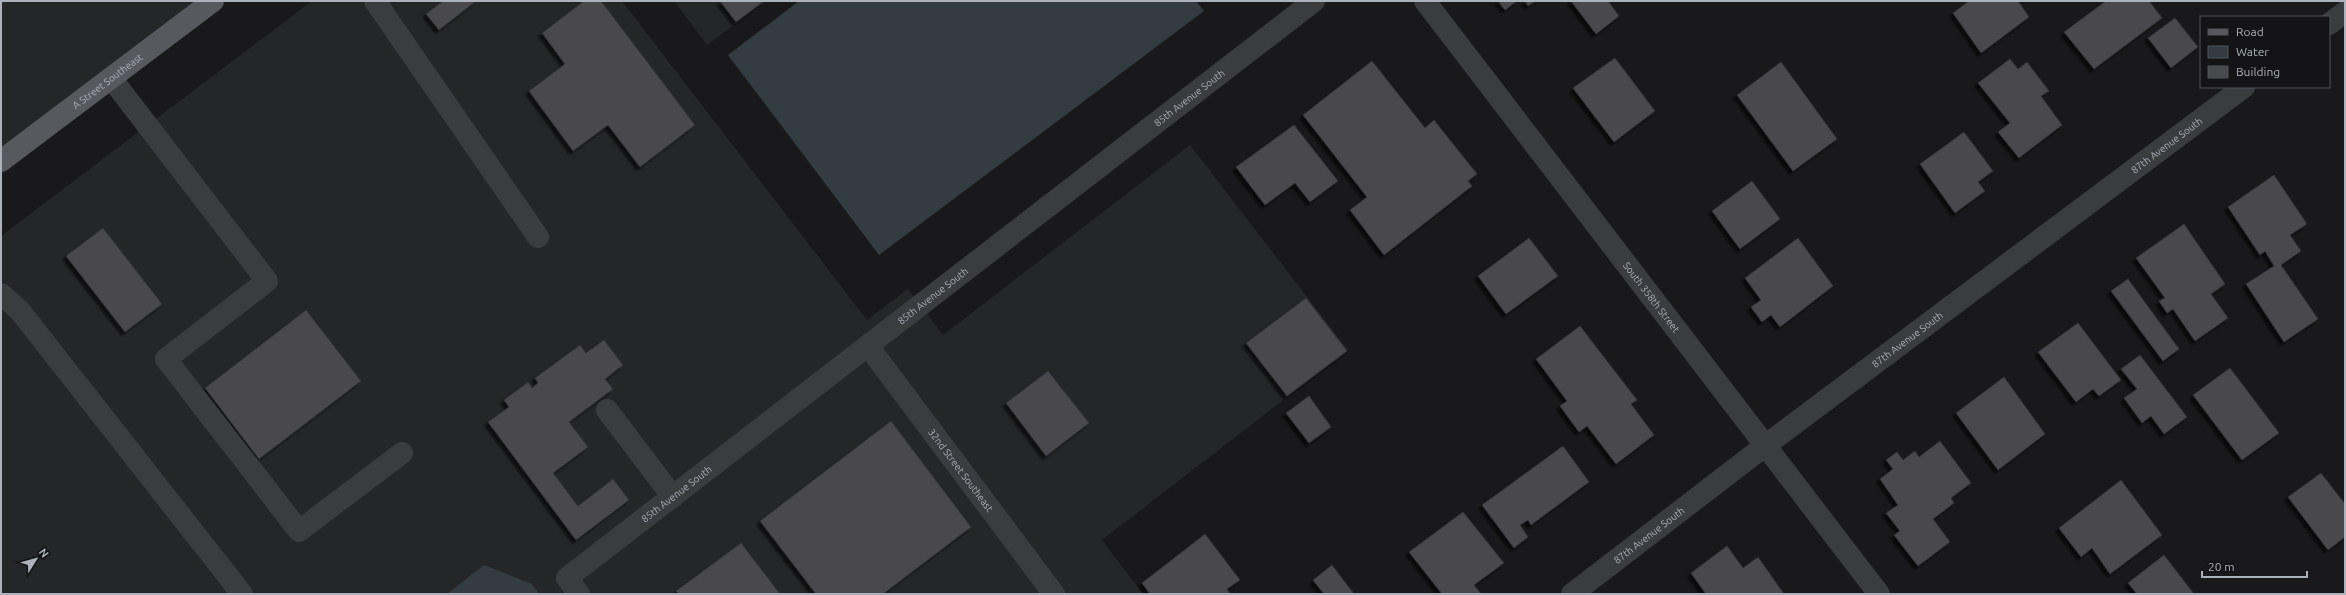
<svg xmlns="http://www.w3.org/2000/svg" width="2346" height="595" font-family="Ubuntu,sans-serif">
<style>
.built{fill:#252628}
.water{fill:#323c41}
.building{fill:#484a4e;stroke:#333437;filter:url(#shadow)}
.lines{fill:none;stroke-linecap:round;stroke-linejoin:round}
.minor{stroke:#3b3c40;stroke-width:22}
.major{stroke:#57595f;stroke-width:22}
.labels{text-anchor:middle;stroke-width:3;stroke-linejoin:round;paint-order:stroke}
.street-label{font-size:10px;fill:#adb2ba;stroke:#141416}
</style>
<defs>
<filter id="shadow"><feDropShadow dx="-3.5" dy="3.5" stdDeviation="1" flood-color="#0009"/></filter>
</defs>
<rect width="100%" height="100%" fill="#19191b"/>
<g class="built">
<path d="M1,1H213L1,161Z"/>
<path d="M312,1H622L867,320L908,289L943,335L1190,145L1348,350L1102,540L1143,594H1V236Z"/>
<path d="M674,1H766L707,45Z"/>
</g>
<g class="water">
<path d="M799,1H1196L1204,11L879,255L728,55Z"/>
<path d="M484,565L532,584L539,594H447Z"/>
</g>
<g class="building">
<path d="M443,1H476L439,30L426,14Z"/>
<path d="M584,1H601L695,125L640,167L608,125L573,151L529,91L565,64L542,33Z"/>
<path d="M720,1H764L736,22Z"/>
<path d="M1498,1H1517L1505,10Z"/>
<path d="M1525,1H1535L1528,6Z"/>
<path d="M1571,1H1608L1619,16L1596,34Z"/>
<path d="M1969,1H2018L2029,17L1981,53L1953,13Z"/>
<path d="M2106,1H2149L2162,18L2094,69L2064,32Z"/>
<path d="M2175,18L2198,47L2171,68L2148,38Z"/>
<path d="M1615,58L1655,111L1614,142L1573,88Z"/>
<path d="M2010,59L2018,69L2027,62L2049,91L2041,96L2062,125L2019,158L1998,132L2010,123L1978,83Z"/>
<path d="M1372,61L1425,128L1434,120L1477,174L1468,181L1472,186L1384,255L1350,210L1367,197L1303,115Z"/>
<path d="M1781,62L1837,139L1793,171L1737,95Z"/>
<path d="M1294,125L1338,181L1310,202L1295,183L1265,205L1236,167Z"/>
<path d="M1964,132L1993,171L1978,182L1985,191L1955,213L1920,164Z"/>
<path d="M2274,175L2307,224L2290,235L2301,251L2281,265L2318,319L2284,342L2246,284L2274,266L2265,251L2260,255L2228,207Z"/>
<path d="M1752,181L1780,219L1740,249L1712,211Z"/>
<path d="M2184,224L2225,284L2211,294L2228,318L2195,341L2173,309L2167,313L2159,301L2165,298L2136,258Z"/>
<path d="M103,228L162,304L125,332L66,256Z"/>
<path d="M1529,238L1558,276L1506,314L1478,276Z"/>
<path d="M1798,238L1833,286L1780,327L1771,315L1762,322L1751,307L1761,300L1745,278Z"/>
<path d="M2128,279L2179,349L2163,361L2111,291Z"/>
<path d="M1306,298L1347,351L1287,396L1246,343Z"/>
<path d="M306,310L361,381L259,459L205,388Z"/>
<path d="M2078,323L2121,380L2099,396L2093,389L2076,402L2038,352Z"/>
<path d="M1580,326L1637,400L1631,404L1654,435L1616,464L1587,426L1579,432L1560,406L1567,401L1536,359Z"/>
<path d="M604,340L623,365L605,379L613,389L569,422L588,447L553,473L578,506L613,479L629,500L576,540L488,422L509,407L504,400L528,382L532,388L538,383L535,378L580,345L586,353Z"/>
<path d="M2140,355L2187,417L2164,434L2151,416L2142,423L2124,398L2137,389L2121,369Z"/>
<path d="M2230,368L2279,433L2242,460L2193,395Z"/>
<path d="M1048,371L1089,423L1046,456L1006,403Z"/>
<path d="M2004,377L2045,434L1998,470L1956,413Z"/>
<path d="M1309,396L1331,427L1309,443L1286,413Z"/>
<path d="M891,421L971,527L883,594H816L760,521Z"/>
<path d="M1940,441L1971,483L1951,498L1954,503L1933,519L1950,542L1918,566L1894,535L1900,531L1886,513L1898,505L1880,479L1893,469L1886,460L1897,452L1903,460L1915,451L1919,457Z"/>
<path d="M1563,446L1589,482L1531,525L1528,520L1520,525L1528,537L1514,548L1482,505Z"/>
<path d="M2321,473L2345,504V537L2328,550L2288,497Z"/>
<path d="M2121,480L2162,535L2110,574L2092,548L2081,557L2059,528Z"/>
<path d="M1463,512L1504,563L1474,585L1481,594H1442L1409,552Z"/>
<path d="M1205,534L1240,580L1227,589L1230,594H1150L1142,583Z"/>
<path d="M741,543L780,594H679L676,591Z"/>
<path d="M1727,546L1743,568L1758,557L1784,594H1706L1691,573Z"/>
<path d="M2164,555L2194,594H2137L2128,583Z"/>
<path d="M1332,565L1354,594H1324L1313,580Z"/>
</g>
<g class="lines">
<g class="minor">
<path d="M375,1L538,237"/>
<path id="s1" d="M1425,1L1879,594"/>
<path d="M2329,24L2345,12"/>
<path d="M111,78L267,281L166,359L299,531L402,453"/>
<path d="M1,294L20,311L242,594"/>
<path id="s2" d="M868,346L1054,594"/>
<path d="M607,410L673,497"/>
<path id="s3" d="M579,594L567,578L1314,1"/>
<path id="s4" d="M1572,594L1766,445L2244,87"/>
</g>
<path class="major" id="s5" d="M1,161L213,1"/>
</g>
<g class="labels">
<g class="street-label">
<text dy="4" stroke="none"><textPath href="#s5" startOffset="133">A Street Southeast</textPath></text>
<text dy="4" stroke="none"><textPath href="#s3" startOffset="806">85th Avenue South</textPath></text>
<text dy="4" stroke="none"><textPath href="#s4" startOffset="745">87th Avenue South</textPath></text>
<text dy="4" stroke="none"><textPath href="#s3" startOffset="482">85th Avenue South</textPath></text>
<text dy="4" stroke="none"><textPath href="#s1" startOffset="373">South 358th Street</textPath></text>
<text dy="4" stroke="none"><textPath href="#s4" startOffset="421">87th Avenue South</textPath></text>
<text dy="4" stroke="none"><textPath href="#s2" startOffset="155">32nd Street Southeast</textPath></text>
<text dy="4" stroke="none"><textPath href="#s3" startOffset="158">85th Avenue South</textPath></text>
<text dy="4" stroke="none"><textPath href="#s4" startOffset="97">87th Avenue South</textPath></text>
</g>
</g>
<rect width="2346" height="595" fill="none" stroke="#adb2ba" stroke-width="4"/>
<rect x="2200" y="16" width="130" height="72" fill="#141416" stroke="#515358"/>
<rect x="2208" y="29" width="20" height="6" fill="#57595f" stroke="#515358"/>
<text x="2236" y="36" font-size="12" fill="#adb2ba">Road</text>
<rect x="2208" y="46" width="20" height="12" fill="#323c41" stroke="#515358"/>
<text x="2236" y="56" font-size="12" fill="#adb2ba">Water</text>
<rect x="2208" y="66" width="20" height="12" fill="#484a4e" stroke="#515358"/>
<text x="2236" y="76" font-size="12" fill="#adb2ba">Building</text>
<g transform="translate(36 559) rotate(53)" stroke="#141416" stroke-width="3" paint-order="stroke">
<path d="M0-3L7 15L0 10L-7 15Z" fill="#adb2ba"/>
<text y="-6" font-size="11" font-weight="bold" text-anchor="middle" fill="#adb2ba">N</text>
</g>
<path d="M2202 571v6h105v-6" fill="none" stroke="#adb2ba" stroke-width="2"/>
<text x="2208" y="571" font-size="12" fill="#adb2ba" stroke="#141416" stroke-width="3" paint-order="stroke">20 m</text>
</svg>
